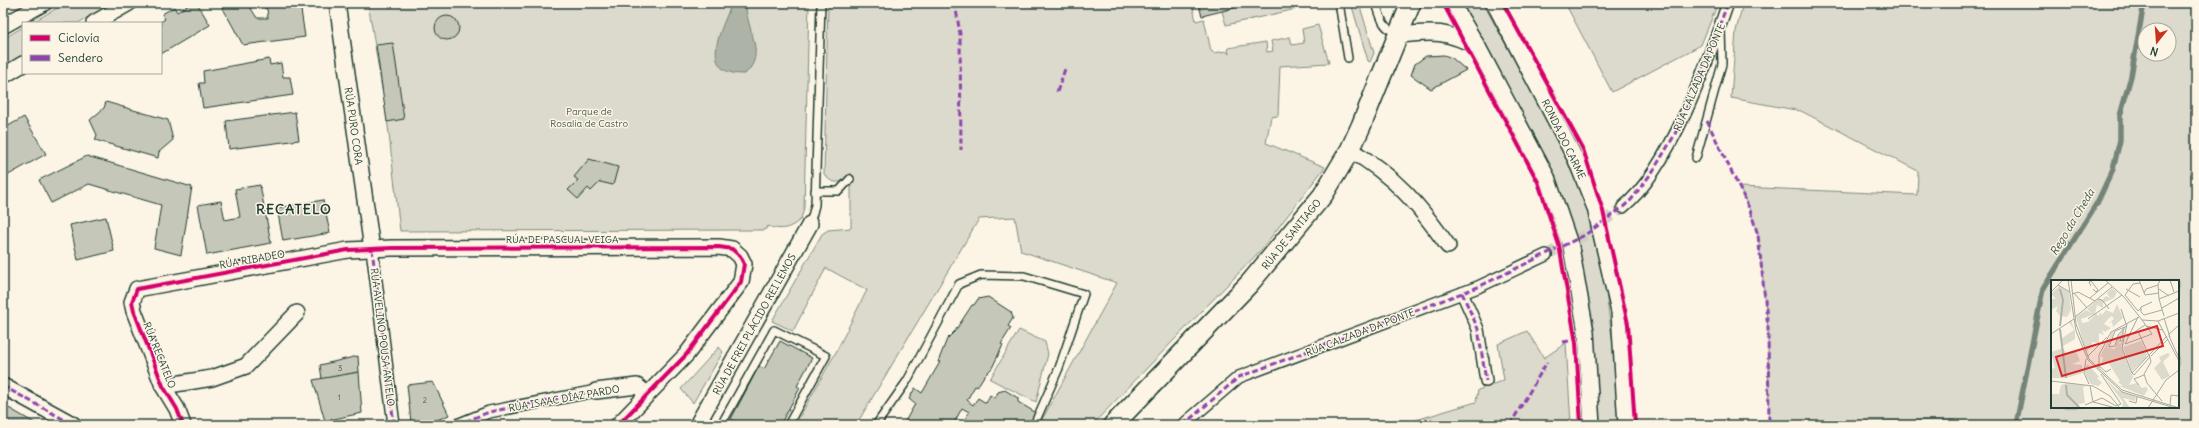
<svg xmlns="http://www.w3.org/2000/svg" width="2199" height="428" font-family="Delius,sans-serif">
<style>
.green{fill:#dcdacc;stroke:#7e8c80;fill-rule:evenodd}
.water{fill:#aeb3a7;stroke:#758479}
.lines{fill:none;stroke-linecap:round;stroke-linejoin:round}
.stream{stroke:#758479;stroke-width:5.5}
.building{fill:#c5c7b9;stroke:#1f3d34;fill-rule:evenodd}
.pedestrian-tunnel{stroke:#d0d0c2;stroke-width:11;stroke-dasharray:11 5.5;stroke-linecap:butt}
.service-casing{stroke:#1f3d34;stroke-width:10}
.pedestrian-casing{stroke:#1f3d34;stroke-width:14}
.minor-casing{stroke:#1f3d34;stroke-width:18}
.tertiary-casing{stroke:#1f3d34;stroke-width:22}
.service{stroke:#fcf5e5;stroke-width:7}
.pedestrian{stroke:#fcf5e5;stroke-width:11}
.minor{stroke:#fcf5e5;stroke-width:15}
.tertiary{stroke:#fcf5e5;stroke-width:19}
.quiet{stroke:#8e44ad;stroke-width:3;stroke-dasharray:6 3;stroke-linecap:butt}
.cycleway-casing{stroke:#fcf5e5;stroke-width:6}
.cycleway{stroke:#d6006c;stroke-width:4}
.labels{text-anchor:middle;stroke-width:3;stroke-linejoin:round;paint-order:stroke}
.number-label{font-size:8px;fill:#486055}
.street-label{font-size:10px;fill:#1f3d34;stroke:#fcf5e5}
.park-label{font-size:10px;fill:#455c52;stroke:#fcf5e5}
.water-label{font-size:11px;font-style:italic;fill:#435a51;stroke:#fcf5e5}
.district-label{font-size:14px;font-weight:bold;letter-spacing:1px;fill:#1f3d34;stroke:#fcf5e5}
.inset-river{fill:none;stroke:#aeb3a7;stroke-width:2}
.inset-road{fill:none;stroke:#a4ab9e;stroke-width:1}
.view{fill:#d62828;fill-opacity:0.15;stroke:#d62828;stroke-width:2}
.inset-edge{fill:none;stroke:#1f3d34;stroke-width:2}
</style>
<rect width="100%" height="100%" fill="#fcf5e5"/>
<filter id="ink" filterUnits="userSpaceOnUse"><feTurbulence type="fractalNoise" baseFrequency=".025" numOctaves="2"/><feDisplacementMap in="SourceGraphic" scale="8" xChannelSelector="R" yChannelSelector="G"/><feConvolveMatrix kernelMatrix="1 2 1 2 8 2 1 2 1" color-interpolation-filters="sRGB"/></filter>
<g filter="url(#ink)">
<g class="green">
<path d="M66,3H113L78,23H31Z"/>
<path d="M368,3H809L804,208L801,219C790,229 781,231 768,226L765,230H757L400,231L388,126Z"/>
<path d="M828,3H1192L1196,21L1204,19L1211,51L1214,53L1226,51L1229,54L1228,48L1266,42L1267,52L1273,51L1271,41L1290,37L1292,45L1304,43L1302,29L1318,25L1329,63L1280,66L1278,116L1271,117L1266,143L1325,167L1261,250L1092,425H1039L1117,283L1021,251L1015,217L979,219L856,425H795L836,352L867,290L826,268L793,331L772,321L822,234L828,230L851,228V173C844,184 832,186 824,174Z"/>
<path d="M1254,3H1294L1296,9L1226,25L1222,11Z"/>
<path d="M1351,3H1359L1374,53L1370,62L1368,61Z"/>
<path d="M1460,3H1483L1559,142L1588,211L1606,293L1614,352L1620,425H1598L1573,231Z"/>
<path d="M1565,3H1718L1701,45L1612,92Z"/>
<path d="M1743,3H2196V425H1959L1955,420L1769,423L1768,328L1758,235L1750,210L1739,187L1917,195L1918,171L1801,111L1731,98L1736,31ZM2145,30H2169V54H2145ZM2052,281H2178V407H2052Z"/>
<path d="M23,27V55L3,67V39Z"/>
<path d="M1019,330L1045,342L1048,354L1036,402L990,379Z"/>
<path d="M1527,331L1544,358L1566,343L1571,425H1408L1409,422L1476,402L1478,390L1504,380L1498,344Z"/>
<path d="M719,347L723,352L693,403L681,389Z"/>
</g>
<path class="water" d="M732,3H746C745,29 768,53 745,74C697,75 721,30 732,3Z"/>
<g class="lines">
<path class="stream" d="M2016,425L2043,289L2097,203L2113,169L2120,140V116L2131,76L2144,3"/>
</g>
<g class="building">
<path d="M192,3H197L210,25L161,54V23H159L165,19L162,14L174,7L177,12Z"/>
<path d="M220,3H300L305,37L243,45ZM255,4L267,9L268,18H257L250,7Z"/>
<path d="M1198,3H1254L1202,16Z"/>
<circle cx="447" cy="28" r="12"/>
<path d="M393,43L404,119L387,122L376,45Z"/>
<path d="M1444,55L1452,58L1466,70L1431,89L1411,75L1415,64L1426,56Z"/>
<path d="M269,59L270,65L281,63L283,77H290L293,95L203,108L199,83H204L203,71Z"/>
<path d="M106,102L168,120L173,140L159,152L158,158L95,140L97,135L90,120L104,108Z"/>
<path d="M295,112L299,140L229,149L226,121Z"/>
<path d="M24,117L46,154L3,178V129Z"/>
<path d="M87,156L192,187L181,255L154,248L161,205L89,184L51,203L39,180Z"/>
<path d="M589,159L618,167L613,185L600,182L591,191L588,188L578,199L568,190L578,180L574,177Z"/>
<path d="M260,185L271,243L207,255L198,205L221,201L225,220L240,217L235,189Z"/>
<path d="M323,200L330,233L283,241L277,208Z"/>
<path d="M106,217L114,251L78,260L70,225Z"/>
<path d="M988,297L1011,312L1013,318L1008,326L1011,328L1001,344L1003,345L992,368L984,376L977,387L975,386L967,400L973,405L978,398L986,403L990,395L995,398L998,392L1005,390L1018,398V402L1038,414L1031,425H972L965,420L969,412L962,408L953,425H903L915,404L909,399L915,388L922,393L940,362H938L947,339L955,331L972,305H974L978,299Z"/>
<path d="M780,341L812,358L797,386L800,388L780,425H736L737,422L731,419L759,366L764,369Z"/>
<path d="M358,356L359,372L322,379L320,365Z"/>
<path d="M359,372L362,413L325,421L313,380Z"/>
<path d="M433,382L449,415L425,425H416L411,422L407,385Z"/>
<path d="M3,405L7,407L38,425H3Z"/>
</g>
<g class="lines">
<path class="pedestrian-tunnel" d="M1546,255L1585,235L1623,207"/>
<defs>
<g id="service">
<path d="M1339,3L1348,58"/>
<path d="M1376,3C1381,18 1382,28 1398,34"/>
<path d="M1696,158L1722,64L1721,30"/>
<path d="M815,191H839L850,179"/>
<path d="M810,224L815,205L821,3"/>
<path d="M721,425L774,330L826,356L788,425"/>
<path d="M876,425L907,381L959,284L981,275L1024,276L1084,294L1059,368L1034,425"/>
</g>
<g id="pedestrian">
<path d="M1623,207C1670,169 1708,61 1728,3"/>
<path d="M372,249L394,425"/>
<path d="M1462,293L1478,329L1486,381"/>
<path d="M457,425L489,412L596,391"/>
<path d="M1183,425L1239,377L1478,287L1546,255"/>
</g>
<g id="minor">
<path d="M337,3L372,249"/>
<path d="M1452,3L1478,47L1547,177L1571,247L1586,332L1592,425"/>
<path d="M1494,3L1576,160L1595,208L1619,312L1626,425"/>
<path d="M94,23L129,3"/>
<path d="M3,26L44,3"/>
<path d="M1400,35C1434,31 1447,31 1478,47"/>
<path d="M3,76L23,64"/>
<path d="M1350,150C1394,175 1419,205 1448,246"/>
<path d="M3,386L74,425"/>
<path d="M163,386L212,378L246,366L297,313"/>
<path d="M596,391L637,386L647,394"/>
<path d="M183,425L177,409L163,386L134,311L132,302L137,289L348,250L392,248L719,247L732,249L740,256L744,264L741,282L686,355L618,425"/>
<path d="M697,425L810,224"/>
</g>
<path id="tertiary" d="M1113,425L1249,284L1323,195L1350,150L1361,126L1411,3"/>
</defs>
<use href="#service" class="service-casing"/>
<use href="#pedestrian" class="pedestrian-casing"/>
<use href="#minor" class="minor-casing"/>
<use href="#tertiary" class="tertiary-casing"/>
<use href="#service" class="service"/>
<use href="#pedestrian" class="pedestrian"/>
<use href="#minor" class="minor"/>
<use href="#tertiary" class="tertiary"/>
<g class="quiet">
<path d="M955,3L960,34L961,150"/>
<path d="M1057,92L1065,69"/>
<path d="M1707,121L1750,210L1758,235L1768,328L1769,425"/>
<path d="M372,249L394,425"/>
<path d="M1462,293L1478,329L1486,381"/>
<path d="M1563,342L1569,341"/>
<path d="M3,386L74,425"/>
<path d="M457,425L489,412L596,391"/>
<path d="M1183,425L1239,377L1478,287L1585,235L1623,207L1631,200L1653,171L1674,136L1693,93L1728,3"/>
<path d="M1510,425L1547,362"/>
</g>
<defs>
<g id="cycleway">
<path d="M1443,3L1538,182L1559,245L1564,274L1576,343L1581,425"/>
<path d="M1503,3L1583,149L1603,211L1628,324L1635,425"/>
<path d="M183,425L177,409L163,386L134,311L132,302L137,289L348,250L392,248L719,247L732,249L740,256L744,264L741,282L686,355L618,425"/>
</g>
</defs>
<use href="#cycleway" class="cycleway-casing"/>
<use href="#cycleway" class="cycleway"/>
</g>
</g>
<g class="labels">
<g class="number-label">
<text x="340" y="371">3</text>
<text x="339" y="400">1</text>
<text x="425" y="403">2</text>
</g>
<g class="street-label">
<text transform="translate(1699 77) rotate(-67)" y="4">RÚA CALZADA DA PONTE</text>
<text transform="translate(354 126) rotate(82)" y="4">RÚA PURO CORA</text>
<text transform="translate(1564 139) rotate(64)" y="4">RONDA DO CARME</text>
<text transform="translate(1291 234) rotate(-51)" y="4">RÚA DE SANTIAGO</text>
<text x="562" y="243">RÚA DE PASCUAL VEIGA</text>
<text transform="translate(252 259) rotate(-10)" y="4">RÚA RIBADEO</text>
<text transform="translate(754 324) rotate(-61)" y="4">RÚA DE FREI PLÁCIDO REI LEMOS</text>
<text transform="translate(1360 332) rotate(-21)" y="4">RÚA CALZADA DA PONTE</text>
<text transform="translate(383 337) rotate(83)" y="4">RÚA AVELINO POUSA ANTELO</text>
<text transform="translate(160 355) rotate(68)" y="4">RÚA RECATELO</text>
<text transform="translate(564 398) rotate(-10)" y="4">RÚA ISAAC DÍAZ PARDO</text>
</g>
<g class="park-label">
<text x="589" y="115">Parque de<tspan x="589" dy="12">Rosalía de Castro</tspan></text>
</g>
<g class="water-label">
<text transform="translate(2072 222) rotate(-59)" y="4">Rego da Cheda</text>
</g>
<g class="district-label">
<text x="294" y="214">RECATELO</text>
</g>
</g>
<g transform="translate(2051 280)">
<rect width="128" height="128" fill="#fcf5e5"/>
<path d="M8,6L18,12L20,30L16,37L9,36L5,31L7,26L0,30V19H5L0,14ZM61,8L66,12L63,18L52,23V28L46,25L44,34L30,39L31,43L37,42L45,34L48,36L49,32L51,35L55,30L62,33L66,24L72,38L62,47L61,42L58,43L63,39L61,36L57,39L53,44L60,48L54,52L51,50L53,55L48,53V63L41,62V66L35,72L25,37L35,30L42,34L36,29L47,19L51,20L55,16L59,18L56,13ZM20,40L24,52V59L12,66L10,59L23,50L18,42ZM75,45L63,51L57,68L64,69L67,56L75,46L68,64L72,62L70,67L82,97L78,105L86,103L91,108L95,107L97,109L93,116L66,105L72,106L67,102L69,101L57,82L51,83L52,77H49L61,52ZM90,61L96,73L95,78L81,91L72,67ZM12,68L16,74L25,71L29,81L21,84L31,85L32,93L15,98H1L0,89L4,88L0,72ZM117,73L119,75L112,82L119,96L111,100L103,88L110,81L108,77ZM37,84L48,97L46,98L51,103L47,106L40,104L35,96L33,87ZM53,97L66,110L85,117L84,121L72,118L79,128H71L72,122ZM16,103L37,106L32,107L34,123L27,124L29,127H35L32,128H0V114H8L10,105Z" fill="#dcdacc"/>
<path class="inset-river" d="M9,9L12,20L9,46M9,49L15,98M15,105L16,115L28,127"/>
<path class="inset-road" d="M17,0L25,51L37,80L71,112L124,128M20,0L25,44L38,79L71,110L128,128M54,0L73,17L91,40L107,41L128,33M88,0L94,15L108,13M119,0L123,12M7,5L19,12M107,5L108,19M40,6L38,2L40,1L47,10L45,12L42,9M75,9L89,17M108,9L118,16M0,12L12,0M23,13L36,28M93,13L95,9L107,5L109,0M21,14L27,12L44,21M74,15L87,31L90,28M74,15L82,4L89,3M39,18L57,3M47,19L51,20L58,29M111,28L128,18M70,29L75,44M90,32L93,35L111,30M90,32V27L101,22M113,36L108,19L128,11M24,37L61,7M87,37L74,64L101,54L91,40M113,38L119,57M37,39L71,15M107,41L128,81M76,44L71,68L81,93M95,46L112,50M74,47L64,51L58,67L64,66L67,55L76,45M87,51L99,78L98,74M0,54L23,39M71,55L69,61H72V49M117,55L128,45M118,56L128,78M76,57L94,45M99,74L116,56M37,76L56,57M97,76L81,93L83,95L98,78M100,76L117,59M99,78L100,82L93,94L96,103L111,121M35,79L33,93L38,104M46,84L55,92L60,89M48,88V75L60,52L88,37M0,101L42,106L59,116L69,128M88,105L83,99L93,95M39,106L42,122M78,121L85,123L86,117M42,122L65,128M34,125L51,118L65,126L70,124L50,94M119,125L120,115L128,116M97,128L115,100L128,90"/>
<path class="view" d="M106,46L112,66L11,96L5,77Z"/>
<rect width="128" height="128" class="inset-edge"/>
</g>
<rect width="2199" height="428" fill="none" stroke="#fcf5e5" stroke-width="16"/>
<rect x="8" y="8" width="2183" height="412" fill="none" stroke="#1f3d34" stroke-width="1.5" filter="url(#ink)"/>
<rect x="22" y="22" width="140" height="52" fill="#fcf5e5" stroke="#a4ab9e"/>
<rect x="30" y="35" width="20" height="6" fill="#d6006c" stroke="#a4ab9e"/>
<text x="58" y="42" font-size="12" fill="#1f3d34">Ciclovía</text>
<rect x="30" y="55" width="20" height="6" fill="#8e44ad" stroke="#a4ab9e"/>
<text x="58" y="62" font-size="12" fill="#1f3d34">Sendero</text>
<g transform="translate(2157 42) rotate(197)"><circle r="19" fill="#fcf5e5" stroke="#a4ab9e"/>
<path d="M0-3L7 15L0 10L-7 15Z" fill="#c8321e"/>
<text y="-6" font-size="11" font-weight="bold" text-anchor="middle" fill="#1f3d34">N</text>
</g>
</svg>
